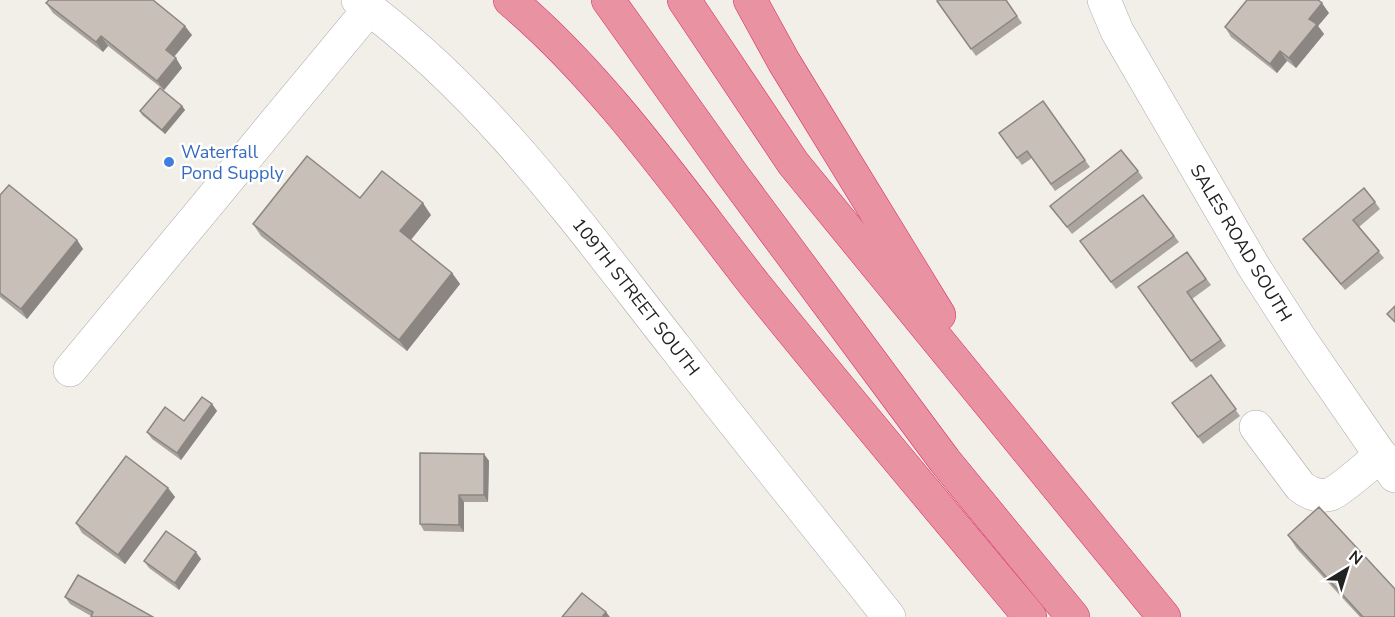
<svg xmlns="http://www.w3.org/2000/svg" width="1395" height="617" font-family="'Nunito Sans',sans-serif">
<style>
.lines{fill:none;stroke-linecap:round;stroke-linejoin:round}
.minor-casing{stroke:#a9a9a9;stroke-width:34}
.highway-casing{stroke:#dc2a67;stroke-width:34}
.minor{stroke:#fff;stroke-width:33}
.highway{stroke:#e892a2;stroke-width:33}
.wall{fill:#aba49e}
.shaded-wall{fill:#8b8681}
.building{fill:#c7bfb8;stroke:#8b8681;stroke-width:1.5}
.shop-dot{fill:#3f7fe0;stroke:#fff;stroke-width:2}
.labels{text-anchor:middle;stroke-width:5;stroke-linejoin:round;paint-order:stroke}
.shop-label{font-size:18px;fill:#366cbe;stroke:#fff;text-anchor:start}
.street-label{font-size:18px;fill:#222;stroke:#fff}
</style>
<rect width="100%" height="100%" fill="#f2efe9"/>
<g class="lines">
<defs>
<g id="minor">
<path d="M358,0C489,97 576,221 675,347C745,438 818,527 889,617"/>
<path d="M1104,0L1117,31L1254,267L1301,340L1395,476"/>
<path d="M70,370L370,8"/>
<path d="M1256,427L1300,486C1308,493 1320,498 1331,494C1342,489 1370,464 1381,455"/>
</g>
<g id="highway">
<path d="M510,0C603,78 680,189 755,285C845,397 938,507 1030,617"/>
<path d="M608,0L732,174L945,461L1073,617"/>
<path d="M684,0L793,163L1164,617"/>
<path d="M750,0L784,62L939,315"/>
</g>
</defs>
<use href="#minor" class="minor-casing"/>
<use href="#highway" class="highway-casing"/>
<use href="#minor" class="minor"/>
<use href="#highway" class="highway"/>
</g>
<g class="wall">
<path d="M1006,0L1022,23L976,56L937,1Z"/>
<path d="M46,3L192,35L174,57L182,68L164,90L108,46L103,52L53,13Z"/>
<path d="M1329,13L1318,26L1324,34L1296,68L1287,61L1277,73L1231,37L1225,27Z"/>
<path d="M1043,101L1090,167L1055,191L1032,158L1022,165L999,133Z"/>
<path d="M182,106L185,110L165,134L142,115L140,111Z"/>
<path d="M1138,171L1143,178L1072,234L1050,206Z"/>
<path d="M0,195L77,240L83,249L27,319L0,297Z"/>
<path d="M1143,195L1179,242L1116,289L1080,241Z"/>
<path d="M360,198L431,215L411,240L452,273L460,284L407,351L261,236L253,224Z"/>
<path d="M1375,202L1380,209L1359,227L1384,258L1345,290L1303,239Z"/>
<path d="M1187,252L1211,285L1192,299L1226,346L1196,368L1138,287Z"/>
<path d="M1211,375L1240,416L1203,444L1172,403Z"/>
<path d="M212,404L217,411L181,460L152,439L147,432L184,421Z"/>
<path d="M484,454L489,461L488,502H464V532L424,531L420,524Z"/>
<path d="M168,488L175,497L125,564L82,533L76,523Z"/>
<path d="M1288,535L1395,617H1360L1297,549Z"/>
<path d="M201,559L179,590L149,568L144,561Z"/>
<path d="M65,597L153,617L91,616L70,604Z"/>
</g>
<g class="shaded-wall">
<path d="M1322,3L1329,13L1318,26L1324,34L1296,68L1289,58L1309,19Z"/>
<path d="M185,26L192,35L172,59L166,50Z"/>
<path d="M101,36L108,46L103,52L96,42Z"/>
<path d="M1280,51L1287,61L1277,73L1270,64Z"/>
<path d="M176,58L182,68L164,90L157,81Z"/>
<path d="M182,106L185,110L165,134L162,130Z"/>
<path d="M423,203L431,215L408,243L400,231Z"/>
<path d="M77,240L83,249L27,319L21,309Z"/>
<path d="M452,273L460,284L407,351L399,340Z"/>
<path d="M212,404L217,411L181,460L177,453Z"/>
<path d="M484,454L489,461L488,502L484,495Z"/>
<path d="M168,488L175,497L125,564L118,555Z"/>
<path d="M459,495L464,502V532L459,525Z"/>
<path d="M196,552L201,559L179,590L175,583Z"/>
<path d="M606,612L610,617H602Z"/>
</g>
<g class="building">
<path d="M49,0H153L185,26L166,50L176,58L157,81L101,36L96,42L46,3Z"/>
<path d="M938,0H1006L1017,16L971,49L937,1Z"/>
<path d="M1247,0H1318L1322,3L1309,19L1317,24L1289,58L1280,51L1270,64L1225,27Z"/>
<path d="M160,88L182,106L162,130L140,111Z"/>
<path d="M1043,101L1085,160L1051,184L1027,151L1017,158L999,133Z"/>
<path d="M1121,150L1138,171L1067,227L1050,206Z"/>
<path d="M307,156L360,198L382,171L423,203L400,231L452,273L399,340L253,224Z"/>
<path d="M9,185L77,240L21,309L0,293V195Z"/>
<path d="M1364,188L1375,202L1353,220L1379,251L1341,284L1303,239Z"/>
<path d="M1143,195L1174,236L1111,282L1080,241Z"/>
<path d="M1187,252L1206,279L1187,292L1221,340L1191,361L1138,287Z"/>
<path d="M1395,306V322L1387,314Z"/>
<path d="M1211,375L1236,409L1198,437L1172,403Z"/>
<path d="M202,397L212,404L177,453L147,432L165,407L184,421Z"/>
<path d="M420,453L484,454V495H459V525L420,524Z"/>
<path d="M126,456L168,488L118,555L76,523Z"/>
<path d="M1319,507L1395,589V617H1363L1288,535Z"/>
<path d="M166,531L196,552L175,583L144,561Z"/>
<path d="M78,575L153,617H91L93,612L65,597Z"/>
<path d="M582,593L606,612L602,617H562Z"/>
</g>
<circle class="shop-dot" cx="169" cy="162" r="6"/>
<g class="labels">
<g class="shop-label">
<text x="181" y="158">Waterfall<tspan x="181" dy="21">Pond Supply</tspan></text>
</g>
<g class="street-label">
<text transform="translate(1241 243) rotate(59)" y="6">SALES ROAD SOUTH</text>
<text transform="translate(636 297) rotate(52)" y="6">109TH STREET SOUTH</text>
</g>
</g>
<g transform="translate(1347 569) rotate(38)" stroke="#ffffff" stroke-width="4.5" paint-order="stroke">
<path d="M0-4.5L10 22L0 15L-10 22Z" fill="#222222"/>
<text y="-9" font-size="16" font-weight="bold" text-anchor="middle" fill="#222222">N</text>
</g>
</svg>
